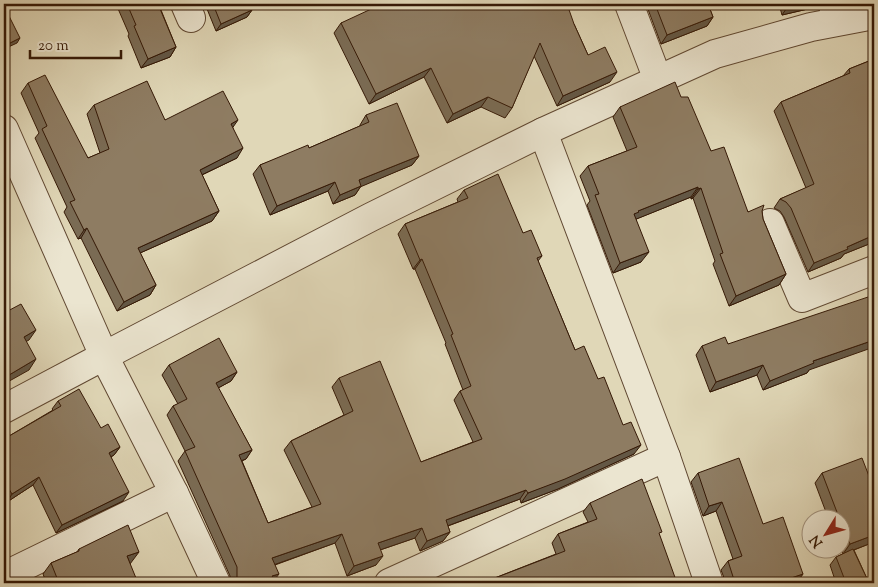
<svg xmlns="http://www.w3.org/2000/svg" width="878" height="587" font-family="'Sorts Mill Goudy',serif">
<style>
.lines{fill:none;stroke-linecap:round;stroke-linejoin:round}
.service-casing{stroke:#604832;stroke-width:20}
.minor-casing{stroke:#604832;stroke-width:30}
.tertiary-casing{stroke:#604832;stroke-width:30}
.service{stroke:#ebe5d0;stroke-width:18}
.minor{stroke:#ebe5d0;stroke-width:28}
.tertiary{stroke:#ebe5d0;stroke-width:28}
.wall{fill:#7a6b54;stroke:#351906}
.shaded-wall{fill:#635745;stroke:#351906}
.building{fill:#8e7c62;stroke:#351906}
</style>
<rect width="100%" height="100%" fill="#e0d7b7"/>
<filter id="stains"><feTurbulence type="fractalNoise" baseFrequency=".004" numOctaves="4"/><feColorMatrix values="0 0 0 0 .2 0 0 0 0 .09 0 0 0 0 .02 0 0 0 .5 -.17"/></filter>
<radialGradient id="worn" r=".72"><stop offset=".6" stop-color="#630" stop-opacity="0"/><stop offset="1" stop-color="#630" stop-opacity=".3"/></radialGradient>
<g class="lines">
<defs>
<path id="service" d="M827,4L834,23"/>
<g id="minor">
<path d="M185,4L191,18"/>
<path d="M629,4L658,80"/>
<path d="M4,129L104,356L174,493L216,583"/>
<path d="M543,132L666,457L709,583"/>
<path d="M770,223L802,298L874,270"/>
<path d="M104,356L371,217L543,132L715,54L811,27L874,15"/>
<path d="M4,576L174,493"/>
<path d="M389,583L666,457"/>
</g>
<path id="tertiary" d="M4,409L104,356"/>
</defs>
<use href="#service" class="service-casing"/>
<use href="#minor" class="minor-casing"/>
<use href="#tertiary" class="tertiary-casing"/>
<use href="#service" class="service"/>
<use href="#minor" class="minor"/>
<use href="#tertiary" class="tertiary"/>
</g>
<g class="wall">
<path d="M49,4H64L51,8Z"/>
<path d="M116,4H160L159,5L176,47L170,57L141,68L128,36L129,34Z"/>
<path d="M205,4H249L252,10L247,17L216,31Z"/>
<path d="M646,4H708L713,17L707,26L661,44Z"/>
<path d="M779,4H815L812,8L782,15Z"/>
<path d="M404,7L574,24L588,55L610,82L557,106L534,56L512,108L505,118L481,107L447,123L424,77L369,104L334,33L341,23Z"/>
<path d="M874,59V242L844,254L841,258L808,272L784,217L780,211L774,208L780,199L806,188L774,111L781,102L843,76L849,69Z"/>
<path d="M28,83L88,158L100,153L87,114L94,105L165,120L233,128L237,158L202,175L219,211L212,221L140,253L156,285L150,295L117,311L81,238L78,239L64,212L67,207L35,138L39,133L21,93Z"/>
<path d="M681,97L711,151L748,212L762,211L763,219L786,274L779,285L729,306L713,264L715,261L693,198L691,199V197L636,219L641,262L613,273L587,205L590,201L580,176L588,166L627,151L613,117L620,107Z"/>
<path d="M366,115L419,156L412,165L361,186L355,195L333,204L328,191L270,215L253,174L260,165L309,148L360,126V125Z"/>
<path d="M464,190L523,233L542,256L538,261L575,350L598,379L634,454L558,489L521,503L520,499L448,526L450,532L443,541L420,551L415,538L380,550L376,565L347,576L335,543L275,565L274,580L277,583H230V576L178,461L185,451L167,415L173,406L178,404L162,375L169,365L237,372L231,381L218,388L252,450L246,459L242,461L268,523L312,507L284,450L291,441L344,415L332,387L339,378L421,462L473,442L454,400L460,391L463,390L445,344L446,343L415,269H413L398,234L405,224L458,202L457,199Z"/>
<path d="M728,344L809,370L807,373L763,390L757,375L710,392L696,355L702,346Z"/>
<path d="M58,401L101,428L120,447L114,455L111,457L123,501L56,533L33,485L7,502L4,498V439L53,410L52,409Z"/>
<path d="M698,473L763,524L803,574L796,583H726L721,570L728,561L733,559L716,511L703,516L691,482Z"/>
<path d="M822,473L874,489V542L854,550L869,583H836L830,565L836,557L843,554L840,547V520H829L815,483Z"/>
<path d="M590,503L660,535L482,583L556,554L552,543L558,534L588,522L583,512Z"/>
<path d="M79,549L130,564L46,582L43,574L51,563L77,552Z"/>
</g>
<g class="shaded-wall">
<path d="M54,4H64L51,8Z"/>
<path d="M796,4H815L812,8L782,15L788,6Z"/>
<path d="M252,10L247,17L216,31L221,24Z"/>
<path d="M713,17L707,26L661,44L667,35Z"/>
<path d="M20,38L17,43L4,49V46Z"/>
<path d="M176,47L170,57L141,68L148,59Z"/>
<path d="M431,68L424,77L369,104L376,94Z"/>
<path d="M617,72L610,82L557,106L563,96Z"/>
<path d="M488,97L481,107L447,123L453,114Z"/>
<path d="M238,120L231,130V124Z"/>
<path d="M243,148L237,158L193,179L200,170Z"/>
<path d="M419,156L412,165L353,190L359,180Z"/>
<path d="M9,175L4,183V177Z"/>
<path d="M335,182L328,191L270,215L277,206Z"/>
<path d="M361,186L355,195L333,204L340,195Z"/>
<path d="M698,187L691,197L634,220V214L638,211Z"/>
<path d="M701,188L693,198L691,199L698,189Z"/>
<path d="M219,211L212,221L131,257L138,248Z"/>
<path d="M87,228L81,238L78,239L84,230Z"/>
<path d="M874,235V242L844,254L841,258L808,272L814,263L847,247Z"/>
<path d="M649,252L641,262L613,273L620,263Z"/>
<path d="M422,259L415,269H413L420,260Z"/>
<path d="M786,274L779,285L729,306L736,296Z"/>
<path d="M156,285L150,295L117,311L124,302Z"/>
<path d="M36,330L29,340L16,347L24,337Z"/>
<path d="M874,340V347L809,370L807,373L763,390L770,381L813,361Z"/>
<path d="M36,359L29,370L4,384V378Z"/>
<path d="M763,365L757,375L710,392L716,382Z"/>
<path d="M237,372L231,381L209,393L216,383Z"/>
<path d="M641,445L634,454L558,489L521,503L528,493Z"/>
<path d="M120,447L114,455L103,461L109,453Z"/>
<path d="M252,450L246,459L232,464L239,455Z"/>
<path d="M39,477L33,485L7,502L12,494Z"/>
<path d="M526,490L520,499L439,529L446,520Z"/>
<path d="M129,492L123,501L56,533L62,525Z"/>
<path d="M722,502L716,511L703,516L709,506Z"/>
<path d="M422,528L415,538L371,553L378,543Z"/>
<path d="M450,532L443,541L420,551L427,541Z"/>
<path d="M342,534L335,543L265,568L272,558Z"/>
<path d="M874,535V542L843,554L850,544Z"/>
<path d="M139,552L130,564L127,556Z"/>
<path d="M383,556L376,565L347,576L354,566Z"/>
<path d="M279,574L272,583V576Z"/>
<path d="M803,574L796,583H787L791,578Z"/>
</g>
<g class="building">
<path d="M127,4H160H158L176,47L148,59L134,26L136,25Z"/>
<path d="M213,4H249L252,10L221,24Z"/>
<path d="M382,4H402L404,7L409,4H567L574,24L588,55L605,47L617,72L563,96L540,43L512,108L488,97L453,114L431,68L376,94L341,23Z"/>
<path d="M655,4H708L713,17L667,35Z"/>
<path d="M6,10L20,38L4,46V11Z"/>
<path d="M874,59V235L847,247L848,249L814,263L791,208L786,202L780,199L814,184L781,102L850,73L849,69Z"/>
<path d="M45,75L88,158L109,149L94,105L147,81L165,120L223,91L238,120L231,124L243,148L200,170L219,211L138,248L156,285L124,302L87,228L84,230L70,202L75,200L42,129L47,126L28,83Z"/>
<path d="M675,82L681,97H688L711,151L724,147L748,212L764,205L762,211L763,219L786,274L736,296L720,254L723,253L701,188L698,189V187L638,211L639,212L634,214L649,252L620,263L595,195L599,194L588,166L637,147L620,107Z"/>
<path d="M397,103L419,156L359,180L361,186L340,195L335,182L277,206L260,165L308,145L309,148L369,122L366,115Z"/>
<path d="M4,163L9,175L4,177Z"/>
<path d="M498,174L523,233L531,230L542,256L537,258L575,350L584,346L598,379L604,377L623,425L631,422L641,445L565,479L528,493L526,490L446,520L450,532L427,541L422,528L378,543L383,556L354,566L342,534L272,558L279,574L272,576L277,583H239L237,578V567L185,451L195,447L173,406L187,399L169,365L219,338L237,372L216,383L252,450L239,455L268,523L321,504L291,441L353,411L339,378L380,361L421,462L482,439L460,391L471,386L451,335L453,334L422,259L420,260L405,224L468,198L464,190Z"/>
<path d="M874,295V340L813,361L814,363L770,381L763,365L716,382L702,346L725,337L728,344Z"/>
<path d="M21,304L36,330L24,337L36,359L4,378V313Z"/>
<path d="M79,389L101,428L108,424L120,447L109,453L129,492L62,525L39,477L12,494L4,481V439L61,406L58,401Z"/>
<path d="M739,458L763,524L783,517L803,574L791,578L793,583H735L728,561L742,556L722,502L709,506L698,473Z"/>
<path d="M862,458L874,489V535L850,544L840,521V520L822,473Z"/>
<path d="M642,479L662,532L659,533L677,583H475L481,581L482,583L565,551L558,534L597,519L590,503Z"/>
<path d="M128,525L139,552L127,556L138,583H42L57,578L51,563L79,551V549Z"/>
<path d="M853,549L869,583H846L836,557Z"/>
</g>
<rect width="878" height="587" fill="none" stroke="#e0d7b7" stroke-width="20"/>
<rect x="5" y="5" width="868" height="577" fill="none" stroke="#351906" stroke-width="2.5"/>
<rect x="10" y="10" width="858" height="567" fill="none" stroke="#351906"/>
<g transform="translate(826 534) rotate(233)"><circle r="24" fill="#ebe5d0" stroke="#a2937f"/>
<path d="M0-4L9 19L0 12L-9 19Z" fill="#8f2418"/>
<text y="-8" font-size="14" font-weight="bold" text-anchor="middle" fill="#351906">N</text>
</g>
<path d="M30 50v8h91v-8" fill="none" stroke="#351906" stroke-width="2.5"/>
<text x="38" y="50" font-size="15" fill="#351906" stroke="#ebe5d0" stroke-width="4" paint-order="stroke">20 m</text>
<rect width="100%" height="100%" filter="url(#stains)"/>
<rect width="100%" height="100%" fill="url(#worn)"/>
</svg>
